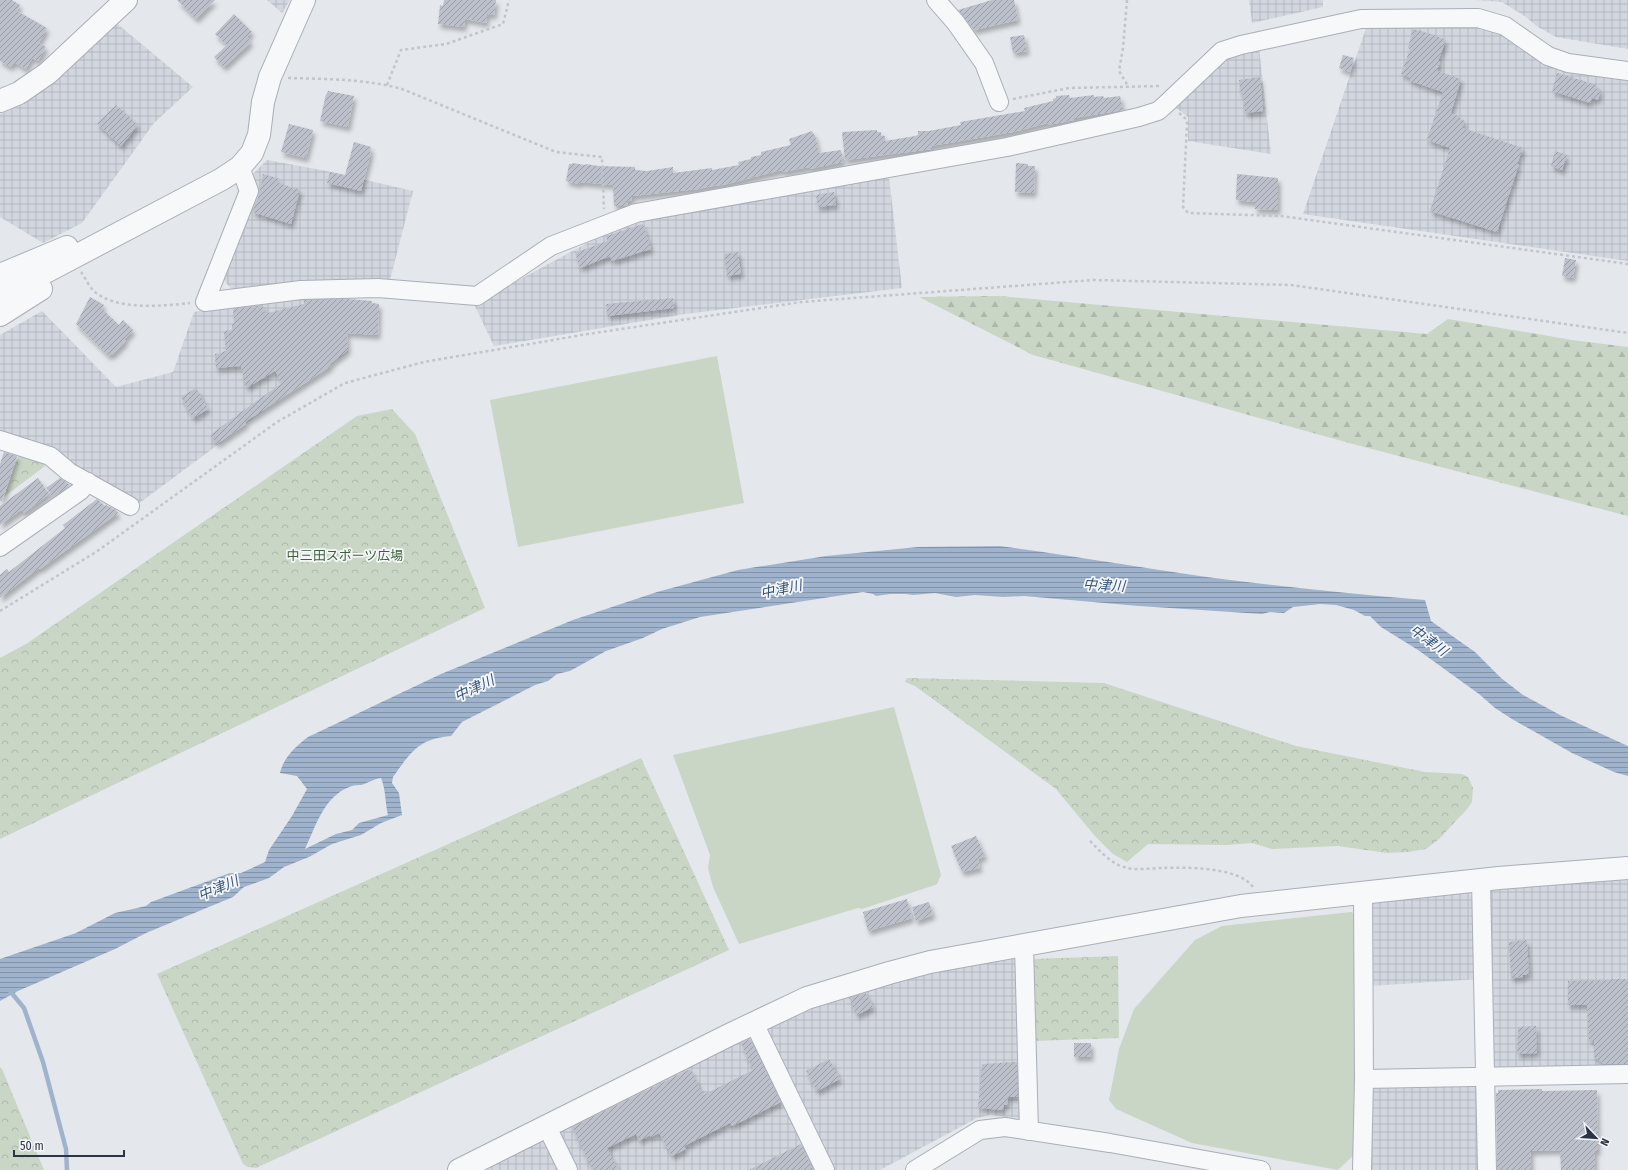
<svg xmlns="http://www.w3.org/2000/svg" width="1628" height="1170" font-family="'Fira Sans Condensed','Noto Sans JP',sans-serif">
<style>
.industrial{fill:url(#industrial-grid)}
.green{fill:#c9d6c5}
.forest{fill:url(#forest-firs)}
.park{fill:url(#park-crowns)}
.water{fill:url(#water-rules);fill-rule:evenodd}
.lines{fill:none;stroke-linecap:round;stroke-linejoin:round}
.stream{stroke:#9fb4cc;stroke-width:4.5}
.building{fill:url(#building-hatch);filter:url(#shadow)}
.minor-casing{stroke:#a9aeb7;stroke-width:20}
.tertiary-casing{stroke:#a9aeb7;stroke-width:24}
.path{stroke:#c2c5cb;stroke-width:2.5;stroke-dasharray:3 3;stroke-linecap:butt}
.minor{stroke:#f7f8fa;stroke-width:18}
.tertiary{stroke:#f7f8fa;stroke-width:22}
.labels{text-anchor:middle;stroke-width:3.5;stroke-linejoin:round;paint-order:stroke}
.park-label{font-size:13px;fill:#3f6138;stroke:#f4f6f9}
.water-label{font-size:14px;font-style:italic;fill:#34527a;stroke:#f4f6f9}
</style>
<defs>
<pattern id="industrial-grid" width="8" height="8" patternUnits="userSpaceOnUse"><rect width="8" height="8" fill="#d2d6de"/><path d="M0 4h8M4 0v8" fill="none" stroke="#b4b8c0"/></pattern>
<pattern id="forest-firs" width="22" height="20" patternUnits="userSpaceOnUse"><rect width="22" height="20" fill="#c9d6c5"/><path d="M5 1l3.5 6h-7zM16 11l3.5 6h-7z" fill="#adb8ab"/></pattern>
<pattern id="park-crowns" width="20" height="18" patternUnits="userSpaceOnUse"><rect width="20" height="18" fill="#c9d6c5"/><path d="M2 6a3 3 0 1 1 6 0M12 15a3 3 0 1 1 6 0" fill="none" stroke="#adb8ab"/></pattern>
<pattern id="water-rules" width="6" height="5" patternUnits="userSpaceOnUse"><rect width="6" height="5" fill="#9fb4cc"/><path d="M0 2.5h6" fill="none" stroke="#8293a7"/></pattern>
<pattern id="building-hatch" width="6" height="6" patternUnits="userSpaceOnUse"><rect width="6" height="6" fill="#bbc0ca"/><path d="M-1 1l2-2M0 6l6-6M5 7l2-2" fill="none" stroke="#989da6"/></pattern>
<filter id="shadow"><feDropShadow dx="2.5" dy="4.5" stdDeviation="2" flood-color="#0004"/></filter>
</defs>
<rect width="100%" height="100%" fill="#e4e7ec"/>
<g class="industrial">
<path d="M267,0H290L282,13Z"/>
<path d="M1249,0H1323V7L1252,23Z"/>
<path d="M1475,0H1628V49L1556,37L1538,27L1526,17L1502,2Z"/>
<path d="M114,21L193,87L154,123L82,223L43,243L0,217V114L14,108L48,86Z"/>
<path d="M1470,26L1502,33L1628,78V261L1303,214L1366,28Z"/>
<path d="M1259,48L1271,154L1188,141V117L1175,107L1210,69L1237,52Z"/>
<path d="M267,160L327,171L413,191L390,280L235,293L220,276L253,174Z"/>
<path d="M889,177L902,288L685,314L494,346L474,304L593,240L636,221Z"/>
<path d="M344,293L348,352L262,412L134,507L0,433V335L42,311L116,387L173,372L194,312L272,297Z"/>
<path d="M1628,874V1067L1488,1071L1489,886Z"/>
<path d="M1468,885L1478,925L1479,979L1369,986L1368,903Z"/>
<path d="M1015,954L1022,1118L990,1115L977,1118L880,1170H832L764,1033L765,1025L852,987Z"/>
<path d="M749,1033L822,1170H572L556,1128Z"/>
<path d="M1478,1080L1485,1170H1369L1371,1083Z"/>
<path d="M540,1137L546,1139L561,1170H477Z"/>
</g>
<g class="green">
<path d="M717,356L744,503L518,547L490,400Z"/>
<path d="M894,707L941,875L937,884L932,886L862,909L858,908L739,944L713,887L708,868L710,855L673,755Z"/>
<path d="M1351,912L1357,915L1355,1154L1338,1170L1192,1143L1116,1109L1109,1100L1119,1049L1134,1009L1195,940L1222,926Z"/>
</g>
<path class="forest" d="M999,296L1427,334L1448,319L1572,340L1628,347V516L1349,443L1033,355L919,297Z"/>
<g class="park">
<path d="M392,409L415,434L485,608L0,839V658L26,644L357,416Z"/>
<path d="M20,451L40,457L45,466L4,497Z"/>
<path d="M907,678L1104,683L1296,746L1425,772L1462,774L1468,777L1473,788L1472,802L1467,809L1439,839L1426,849L1408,852L1387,853L1338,846L1272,849L1252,843L1227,845L1148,844L1127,862L1113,854L1094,835L1056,789L915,686L905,682Z"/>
<path d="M641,758L729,950L256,1168L248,1167L243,1164L157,974Z"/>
<path d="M1118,956L1119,1038L1034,1041L1032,959Z"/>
<path d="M0,1067L2,1069L44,1170H0Z"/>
</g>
<path class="water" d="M1000,546C1077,556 1153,570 1230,580C1295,588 1360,595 1425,600L1431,621L1475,652L1501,678L1523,695L1562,716L1628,746V776L1614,772L1572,753L1512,719L1495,708L1479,694L1418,650L1381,627L1370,616H1365L1354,610L1336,605L1320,604L1293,607L1284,613L1270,612L1262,614L1139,606L1024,596L1003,597L975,595L956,597L935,593L913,595L906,594H890L876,596L873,594L863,592L700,617L662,629L643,638L606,651L570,671L557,674L548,681L535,685L462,722L451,736C418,739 411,752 393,777L392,783L399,793L402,815L381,823L361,835L332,844L309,857L284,867L269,878L244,887L233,897L146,933L115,949L18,991L0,1001V959L76,933L115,913L146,906L151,902L230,873H241L265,862L269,850L292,816L307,789L297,776L280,773C284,757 295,747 308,737L441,674L573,620L657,592L738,570L826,556L918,547ZM381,778C386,790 385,803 388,815L359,823L352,830L336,834L305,849C316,826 324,795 352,786C354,785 358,785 361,785C368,783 373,779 381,778Z"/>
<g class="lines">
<path class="stream" d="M10,991L24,1008L43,1062L66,1149L67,1170"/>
</g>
<g class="building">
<path d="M0,0H12L20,5L17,11L47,28L39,43L46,47L38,61L32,58L26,69L14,62L11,67L0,61Z"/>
<path d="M177,0H215L196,19Z"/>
<path d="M444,0H496L494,15L487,14L486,23L465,19L464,27L438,24L440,5L443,6Z"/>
<path d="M992,0H1014L1018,20L974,30L958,10Z"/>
<path d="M234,14L252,32L247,37L251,42L224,67L214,57L227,45L215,34Z"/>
<path d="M1413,29L1438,36V37L1446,40L1438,61L1440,62L1437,71L1461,79L1451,113L1460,117V119L1465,121L1462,128L1523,148L1517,164H1519L1497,232L1430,211L1450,148L1427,140L1443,92L1410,81L1411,78L1401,74L1410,49L1408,48Z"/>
<path d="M1024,35L1027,51L1013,53L1010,37Z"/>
<path d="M1343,55L1354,58L1350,72L1339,68Z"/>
<path d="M1557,73L1597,85L1596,88L1601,90L1598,100L1592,98L1590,103L1552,91Z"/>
<path d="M1260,77L1263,111L1245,113L1243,95H1241L1239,80Z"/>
<path d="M328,91L354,96L348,127L320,121L326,94H327Z"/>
<path d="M1069,95L1070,98L1094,95V97L1103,96L1104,98L1120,96L1123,110L1074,118V120L1048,125V123L1013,132L931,146L932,149L845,160L842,132L877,130V132H881V136H885V141L915,136L918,135V131H929L961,125L960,122L1025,111L1024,108L1053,101V99L1056,98V96Z"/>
<path d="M116,105L138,125L121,146L97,123Z"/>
<path d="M289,124L313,130L306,158L281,152Z"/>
<path d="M812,131L814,135H815L819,153L841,150L843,162L809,169V167L783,172L782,170L719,186L718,185L698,189L632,196V200L628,201V205L626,206H614L613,185L580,182L579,184L566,181L569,164H572V163L585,165L586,164L598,166L635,167V170L647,171L673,167V173L712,168V170L739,165L738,162L751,159V157L761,155V152L791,145L789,139Z"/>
<path d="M354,142L371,147L370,153H371L361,191L327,183L330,172L345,175Z"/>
<path d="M1555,151L1567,155L1562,170L1551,166Z"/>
<path d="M1016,163L1028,164V166H1035L1034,193L1015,192Z"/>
<path d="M263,174L280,179L278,183L300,190L291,224L252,212L259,195Z"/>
<path d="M1237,174L1278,178V210L1255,209V202L1236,200Z"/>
<path d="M834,192L836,205L818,207L816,195Z"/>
<path d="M643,224L651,249L612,261L610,256L580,268L575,253L607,241L606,236Z"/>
<path d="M738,252L741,274L727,276L724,254Z"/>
<path d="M1565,258L1576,260L1573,278L1562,276Z"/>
<path d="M90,297L104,305L102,309L119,325L123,320L133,330L124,340L126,341L112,355L111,354L109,356L76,324Z"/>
<path d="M673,298L674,308L607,316L606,304Z"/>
<path d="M349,299L372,301V303L379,304L378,335L347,333L348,350L330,364L331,366L245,422L246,424L217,444L210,435L236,416H238L237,415L282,383L275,371L246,388L241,366L216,368L215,354L222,353V352L226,351L224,331L232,330V324L234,323L233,309L263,305L264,314L304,304V300Z"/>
<path d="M196,388L208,409L193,418L181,397Z"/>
<path d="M4,452L17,456L2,501H0V464Z"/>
<path d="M38,478L49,494L24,513L21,510L0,525V506Z"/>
<path d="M60,478L70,485L53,497L46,488Z"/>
<path d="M97,499L105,506L106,505L116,510L118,513L40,569L39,568L0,598V575L7,569L9,572L65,528L63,525Z"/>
<path d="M976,836L985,856L978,859L980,868L962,872L951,846Z"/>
<path d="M907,899L912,918L868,931L863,912Z"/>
<path d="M929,902L933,915L916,921L912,907Z"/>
<path d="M1527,940L1529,975H1523V977L1511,978L1509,942Z"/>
<path d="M1612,979H1628V1064H1604L1594,1057V1041H1589L1587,1005H1568V981L1612,980Z"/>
<path d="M866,993L873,1007L857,1015L849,998Z"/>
<path d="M1536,1026L1537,1053L1517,1054L1518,1027Z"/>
<path d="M750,1039L781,1102L732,1126L730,1123L684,1146L686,1149L672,1156L659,1133L651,1137L650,1135L639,1141L636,1134L607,1148L618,1170H593L572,1127L690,1069L703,1095L753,1070L741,1043Z"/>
<rect x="1074" y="1043" width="17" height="14"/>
<path d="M829,1059L840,1079L817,1091L806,1071Z"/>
<path d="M1017,1062L1018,1097H1008L1007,1105H1004L1003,1110L978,1108L982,1064Z"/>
<path d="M1542,1089V1091L1597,1090L1598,1151H1595V1170H1561L1560,1150L1531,1151V1170H1497L1496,1093H1498V1090Z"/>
<path d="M801,1144L813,1170H749Z"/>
</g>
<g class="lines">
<defs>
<g id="minor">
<path d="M936,0L956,23L984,63L999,102"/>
<path d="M240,167L249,191L205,302L301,290L378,288L477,296L551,246L636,213L1007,147L1139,117L1158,111L1165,105L1222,51L1241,45L1361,19L1478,18L1505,26L1548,56L1568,63L1628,71"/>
<path d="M0,440L50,456L69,472L130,506"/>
<path d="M0,547L80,491L88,482"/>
<path d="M1481,880L1487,1170"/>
<path d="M1363,892L1364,1079L1628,1074"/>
<path d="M1024,946L1029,1131"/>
<path d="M754,1023L825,1170"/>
<path d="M547,1127L568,1170"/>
<path d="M915,1170L980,1130L1005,1127L1110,1143L1261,1170"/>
<path d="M1362,1170L1364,1079"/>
</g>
<g id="tertiary">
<path d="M0,101L19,93L48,73L126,0"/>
<path d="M0,275L67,247"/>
<path d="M0,296L222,179L240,167L252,153L259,135L263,102L270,77L304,0"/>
<path d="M0,315L41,289"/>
<path d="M459,1170L729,1035L807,998L889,973L930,962L1241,906L1499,878L1628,868"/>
</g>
</defs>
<use href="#minor" class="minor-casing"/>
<use href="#tertiary" class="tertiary-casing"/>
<g class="path">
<path d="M1127,0L1123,48L1119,71L1128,86"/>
<path d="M288,78C327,79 365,79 402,89L556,152L602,157L604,209"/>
<path d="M387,85L401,50L446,44L503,24L509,0"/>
<path d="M1013,99L1069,88L1161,86"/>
<path d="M1179,113L1186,119L1187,123L1183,207L1188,213L1281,216L1628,264"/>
<path d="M81,272C85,277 88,285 93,290C113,311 164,306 190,303"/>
<path d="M0,611L96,552L277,422L345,383L424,362L588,334L801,302L1093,280L1291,285L1628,333"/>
<path d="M1090,841C1100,851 1110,863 1124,867C1135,871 1151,868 1163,868C1186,867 1239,867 1253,887"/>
</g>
<use href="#minor" class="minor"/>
<use href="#tertiary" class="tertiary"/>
</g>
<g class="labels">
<g class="park-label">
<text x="345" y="560">中三田スポーツ広場</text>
</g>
<g class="water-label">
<text transform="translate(1104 585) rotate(3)" y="5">中津川</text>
<text transform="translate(781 589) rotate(-12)" y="5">中津川</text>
<text transform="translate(1429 640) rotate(36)" y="5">中津川</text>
<text transform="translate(474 688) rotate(-25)" y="5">中津川</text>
<text transform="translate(218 888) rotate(-23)" y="5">中津川</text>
</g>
</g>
<g transform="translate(1596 1138) rotate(115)" stroke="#f4f6f9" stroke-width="3" paint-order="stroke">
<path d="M0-3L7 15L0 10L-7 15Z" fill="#2b3445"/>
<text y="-6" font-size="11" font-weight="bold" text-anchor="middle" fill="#2b3445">N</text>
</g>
<path d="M14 1150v6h110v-6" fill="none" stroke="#2b3445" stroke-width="2"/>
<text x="20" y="1150" font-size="12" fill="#2b3445" stroke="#f4f6f9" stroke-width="3" paint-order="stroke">50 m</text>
</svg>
